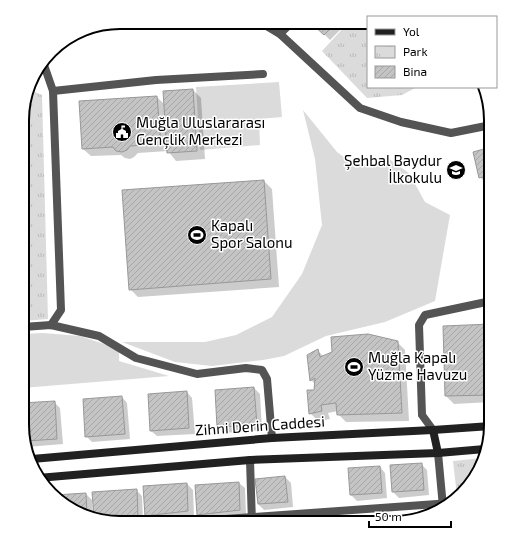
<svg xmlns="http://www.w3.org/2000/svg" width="513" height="545" font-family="'Exo 2',sans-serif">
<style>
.green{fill:#dbdbdb}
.park{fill:url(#park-tufts)}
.shadow{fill:#0003}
.building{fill:url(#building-hatch);stroke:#989898}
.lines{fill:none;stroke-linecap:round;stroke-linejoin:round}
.minor{stroke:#545454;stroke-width:8}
.secondary{stroke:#212121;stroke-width:8}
.labels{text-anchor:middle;stroke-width:3;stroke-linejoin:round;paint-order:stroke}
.poi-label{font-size:15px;fill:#000;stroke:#fff;text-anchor:start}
.street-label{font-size:15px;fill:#000;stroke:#fff}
.rim{fill:none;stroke:#000;stroke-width:2}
</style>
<defs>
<pattern id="park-tufts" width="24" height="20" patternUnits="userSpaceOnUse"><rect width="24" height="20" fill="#dbdbdb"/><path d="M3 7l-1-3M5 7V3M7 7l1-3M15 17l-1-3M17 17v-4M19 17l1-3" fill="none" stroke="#bababa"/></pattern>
<pattern id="building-hatch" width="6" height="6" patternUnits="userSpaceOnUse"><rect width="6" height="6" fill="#c4c4c4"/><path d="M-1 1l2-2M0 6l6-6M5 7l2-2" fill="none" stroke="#a7a7a7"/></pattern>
</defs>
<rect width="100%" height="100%" fill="#fff"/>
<g class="green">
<path d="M279,82L282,117L259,119L260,145L200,150L196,87Z"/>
<path d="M303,110L337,152L357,167L389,159L409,173L425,202L450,215L435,301L385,322L326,336L284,356L263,360L212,366L175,362L122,342H205L236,335L272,317L302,274L322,225L315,159Z"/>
<path d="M43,333L80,336L107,345L119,352V361L169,376L22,388L23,334Z"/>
</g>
<g class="park">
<path d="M368,23V87H417L402,95L367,98L322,51L347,24Z"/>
<path d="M28,89L42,95L48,319L23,321L24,101Z"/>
<path d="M483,458L478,474L457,496L453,461Z"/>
</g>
<g class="shadow">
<path d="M314,24H346L330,40Z"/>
<path d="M193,90L201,98L205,159L176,161L168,151L138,153L134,157L130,159L125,158L121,155L91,156L83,149L157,97L165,105Z"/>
<path d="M491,148V182L486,183L480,177Z"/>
<path d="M264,181L272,189L279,287L138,297L130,289Z"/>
<path d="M491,325V402L454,404L446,396L444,327Z"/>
<path d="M397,342L405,350L409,421L346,422L338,414V411L328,413L330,419L318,421L310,413L316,385L311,380L318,351L323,356Z"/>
<path d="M254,388L260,394L262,430L224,433L218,427L216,391Z"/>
<path d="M187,392L192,398L195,434L157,436L151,431Z"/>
<path d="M122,397L127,403L130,439L92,442L86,436Z"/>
<path d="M54,402L60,408L63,444L27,447L22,431Z"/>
<path d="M421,464L427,470L429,495L399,498L393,492Z"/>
<path d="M380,467L385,473L387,498L357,501L351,495Z"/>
<path d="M285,477L291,483L293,507L264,510L258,504L256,480Z"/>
<path d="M239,483L245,488L246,515L204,520L198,514Z"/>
<path d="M187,484L193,490L194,517L152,521L146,516Z"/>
<path d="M136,490L142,496L143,522L114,523L95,517Z"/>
<path d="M86,494L92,500L93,516L71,510L56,496Z"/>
</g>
<g class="building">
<path d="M312,24H335L324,35Z"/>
<path d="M193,89L197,151L167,153L163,91Z"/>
<path d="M157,96L161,144L130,146L127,150L122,152L116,151L113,147L82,149L79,101Z"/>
<path d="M491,147V175L479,178L473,152Z"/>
<path d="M264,180L271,279L129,290L122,190Z"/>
<path d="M491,324V395L445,396L443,326Z"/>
<path d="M368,334L398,341L402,413L337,415L336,403L321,405L322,411L309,414L307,390H314L315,378L310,381L307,355L318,349L320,357L332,352L331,337Z"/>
<path d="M254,387L257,425L217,427L215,390Z"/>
<path d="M187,391L189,428L150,431L148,394Z"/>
<path d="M122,396L125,434L85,437L83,399Z"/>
<path d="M55,401L57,439L26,441L22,431V403Z"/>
<path d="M422,463L424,490L392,492L390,465Z"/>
<path d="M380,466L382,493L350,495L348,468Z"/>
<path d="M285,476L288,502L258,504L255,479Z"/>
<path d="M239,482L240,510L197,515L195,485Z"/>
<path d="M187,483L188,511L145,516L143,486Z"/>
<path d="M137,489L138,517L106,520L94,517L92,492Z"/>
<path d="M86,493L87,515L71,510L55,495Z"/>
<path d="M417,517L399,523H392L391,519Z"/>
<path d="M305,519L306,523H286V520Z"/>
<path d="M381,519V523H349V522Z"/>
</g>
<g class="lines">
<g class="minor">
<path d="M265,25L280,34L360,108L401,122L451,133L491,125"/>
<path d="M280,34L290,24"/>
<path d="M43,62L53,91L61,310L51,325"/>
<path d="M53,91L156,80L263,74"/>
<path d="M23,327L51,325L99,336L136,358L197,374L246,368L262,370L267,379L272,438"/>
<path d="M433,430L422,415L419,325L425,315L491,301"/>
<path d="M438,453L443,507"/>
<path d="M250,460L252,523"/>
<path d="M170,523L451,503"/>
</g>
<g class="secondary">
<path d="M433,430L438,453"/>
<path d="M32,459L272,438L433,430L491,426"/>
<path d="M38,478L250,460L438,453L485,449"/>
</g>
</g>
<defs>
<symbol id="civic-disc" viewBox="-11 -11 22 22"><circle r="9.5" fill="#000" stroke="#fff"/><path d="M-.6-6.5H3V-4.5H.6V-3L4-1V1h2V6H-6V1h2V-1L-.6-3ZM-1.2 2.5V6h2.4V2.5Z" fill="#fff"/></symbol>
<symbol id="school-disc" viewBox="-11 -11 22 22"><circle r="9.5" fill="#000" stroke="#fff"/><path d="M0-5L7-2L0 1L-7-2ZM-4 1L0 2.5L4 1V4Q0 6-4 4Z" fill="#fff"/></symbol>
<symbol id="stadium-disc" viewBox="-11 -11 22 22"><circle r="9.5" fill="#000" stroke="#fff"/><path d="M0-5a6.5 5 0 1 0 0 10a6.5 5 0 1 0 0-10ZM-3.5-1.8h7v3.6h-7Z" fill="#fff"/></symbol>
</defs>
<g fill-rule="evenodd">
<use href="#civic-disc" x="111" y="121" width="22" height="22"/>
<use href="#school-disc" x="445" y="159" width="22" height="22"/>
<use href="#stadium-disc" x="186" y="224" width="22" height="22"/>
<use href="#stadium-disc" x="343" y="356" width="22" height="22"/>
</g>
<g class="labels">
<g class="poi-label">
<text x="136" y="128">Muğla Uluslararası<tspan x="136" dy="17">Gençlik Merkezi</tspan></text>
<text x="442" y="166" text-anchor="end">Şehbal Baydur<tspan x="442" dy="17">İlkokulu</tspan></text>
<text x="211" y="231">Kapalı<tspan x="211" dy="17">Spor Salonu</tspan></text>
<text x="368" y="363">Muğla Kapalı<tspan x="368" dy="17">Yüzme Havuzu</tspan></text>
</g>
<g class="street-label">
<text transform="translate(260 426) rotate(-4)" y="5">Zihni Derin Caddesi</text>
</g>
</g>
<path d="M0 0H513V545H0ZM120 29H393A91 91 0 0 1 484 120V425A91 91 0 0 1 393 516H120A91 91 0 0 1 29 425V120A91 91 0 0 1 120 29Z" fill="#fff" fill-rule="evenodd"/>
<path class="rim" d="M120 29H393A91 91 0 0 1 484 120V425A91 91 0 0 1 393 516H120A91 91 0 0 1 29 425V120A91 91 0 0 1 120 29Z"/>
<rect x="367" y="16" width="130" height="72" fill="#ffffff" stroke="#999999"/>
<rect x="375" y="29" width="20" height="6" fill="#212121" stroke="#999999"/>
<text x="403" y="36" font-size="12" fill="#000000">Yol</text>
<rect x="375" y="46" width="20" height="12" fill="url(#park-tufts)" stroke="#999999"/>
<text x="403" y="56" font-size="12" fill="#000000">Park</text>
<rect x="375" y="66" width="20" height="12" fill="url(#building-hatch)" stroke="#999999"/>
<text x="403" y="76" font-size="12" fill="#000000">Bina</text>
<path d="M369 521v6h82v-6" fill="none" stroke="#000000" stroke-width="2"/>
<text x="375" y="521" font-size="12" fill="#000000" stroke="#ffffff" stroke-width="3" paint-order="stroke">50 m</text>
</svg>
